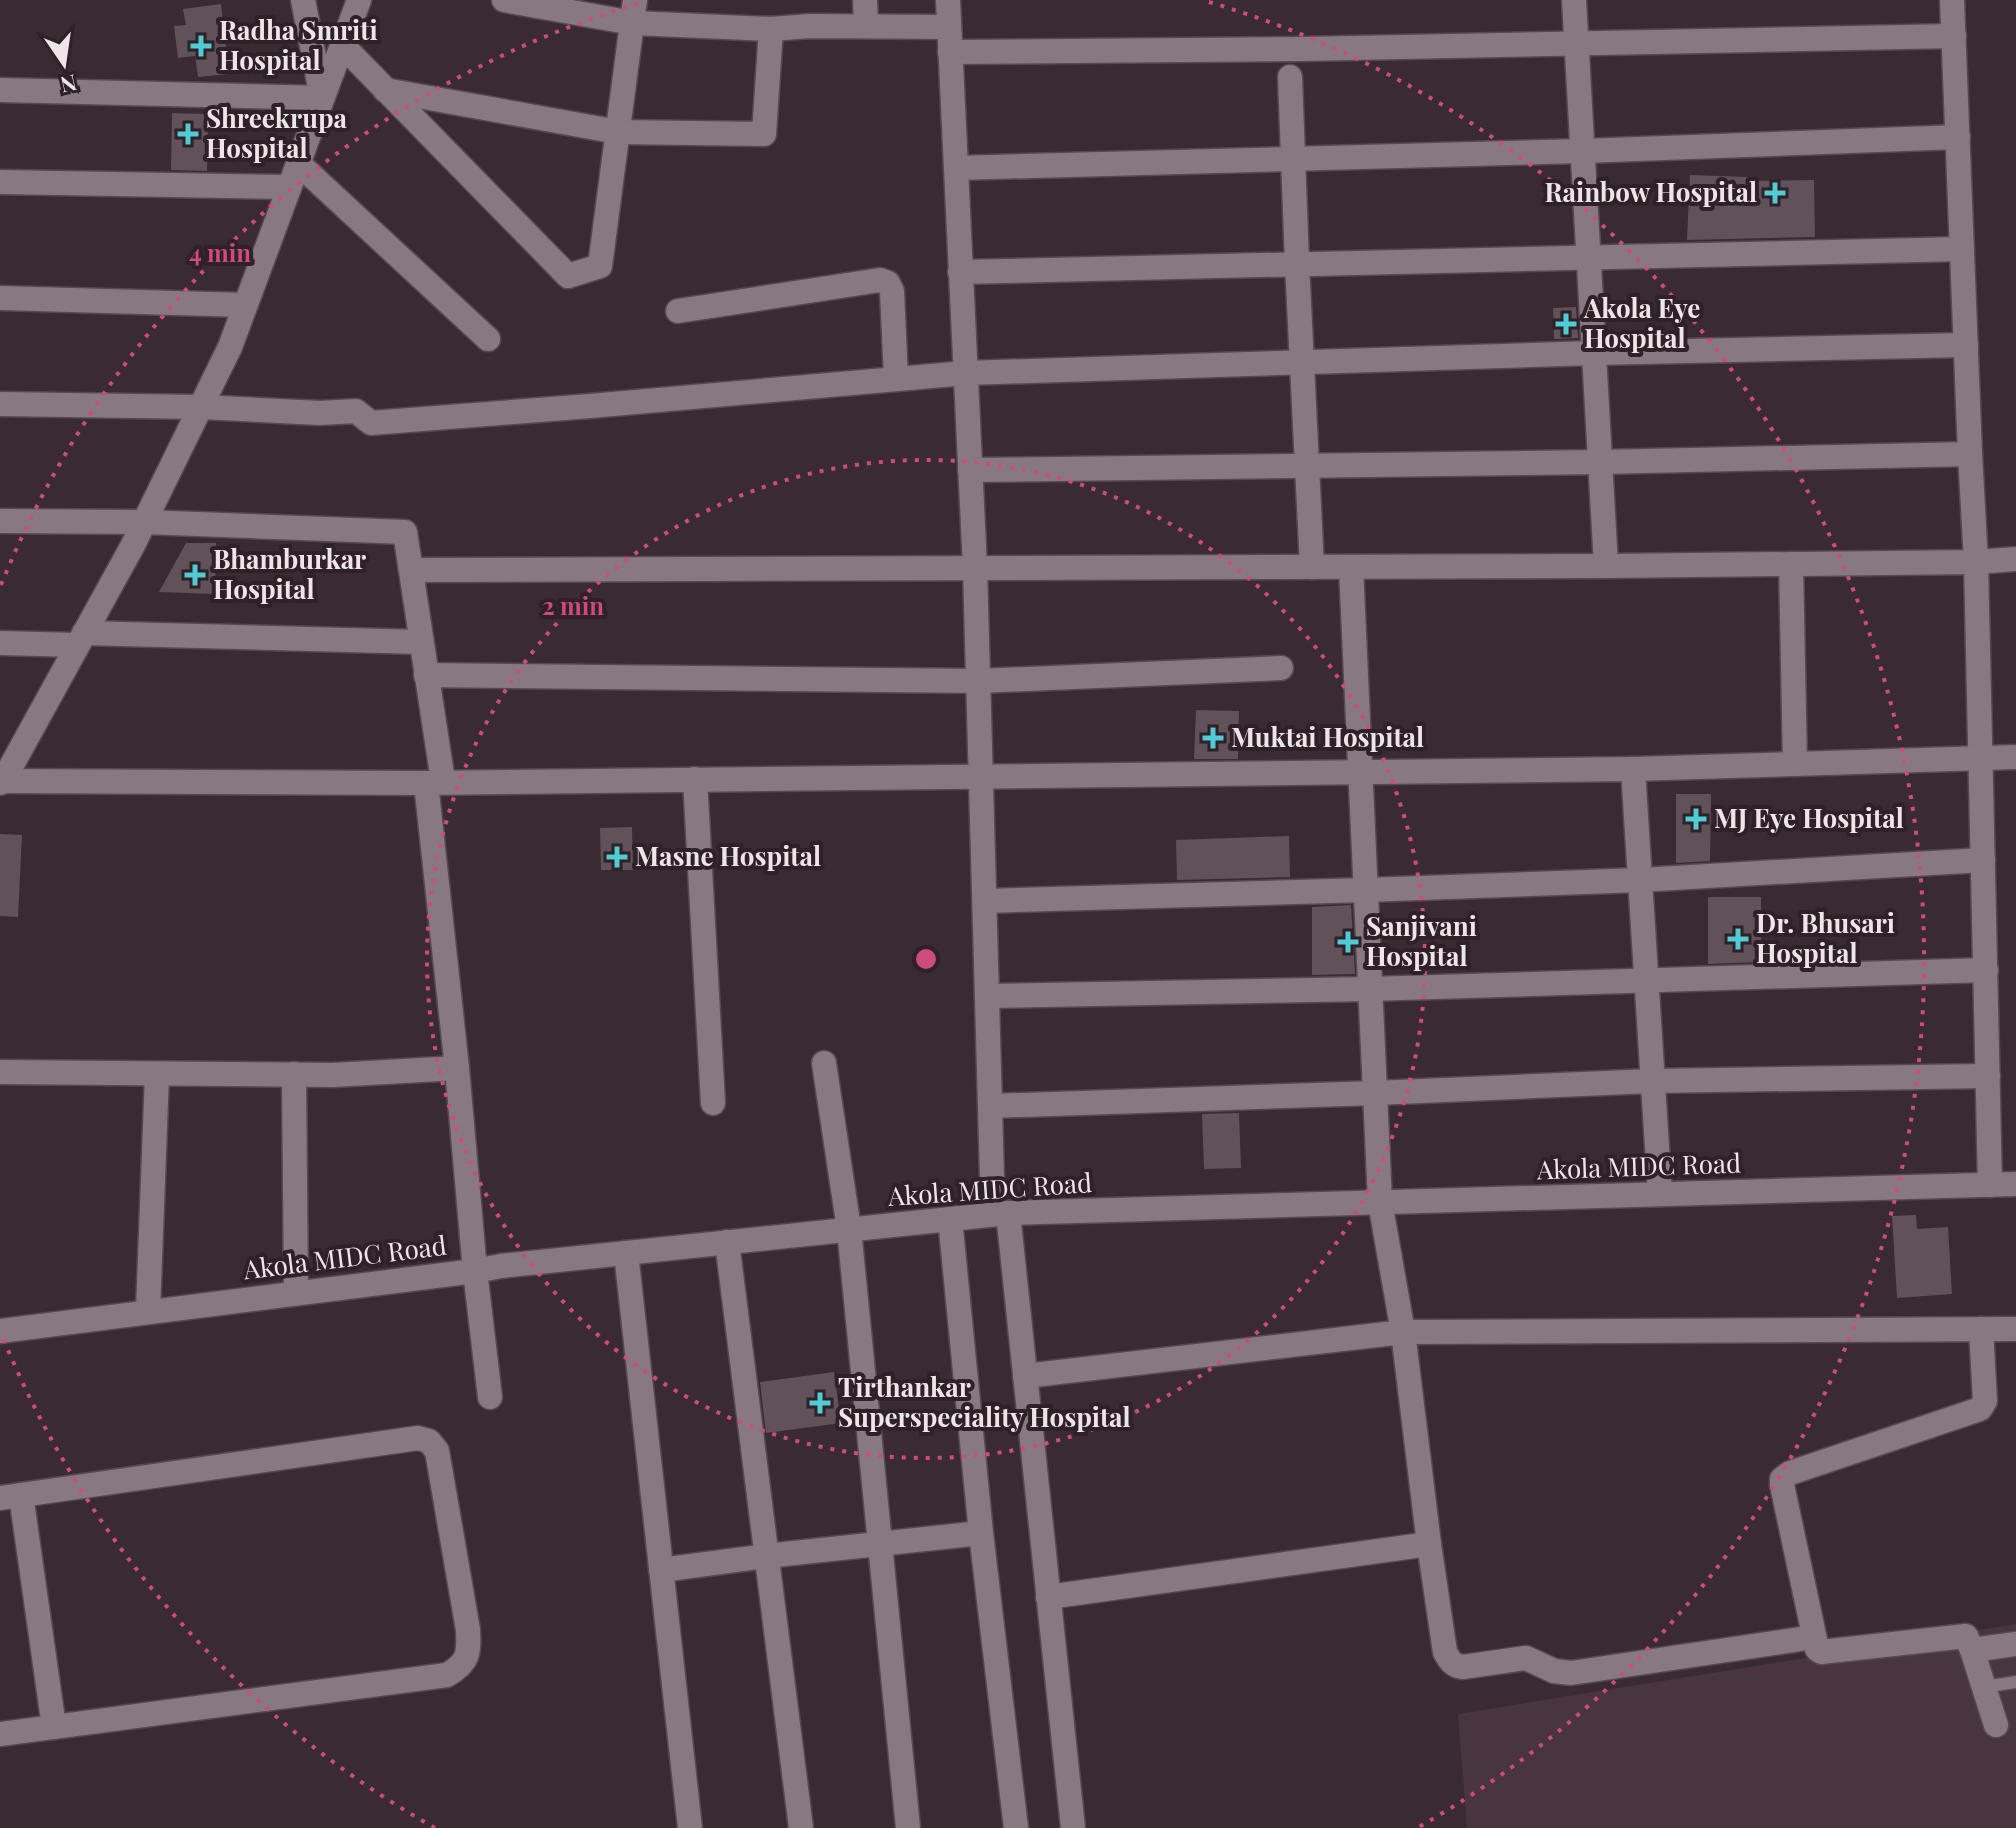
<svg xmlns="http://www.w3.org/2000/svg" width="2016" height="1828" font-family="'Playfair Display',serif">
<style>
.built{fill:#49353e}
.building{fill:#615158}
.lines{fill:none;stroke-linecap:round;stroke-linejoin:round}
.lane-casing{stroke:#564a4f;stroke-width:15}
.street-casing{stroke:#564a4f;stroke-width:27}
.lane{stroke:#88787f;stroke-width:12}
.street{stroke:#88787f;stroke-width:24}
.ring{fill:none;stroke:#cd4b7e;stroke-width:4;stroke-dasharray:4 8}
.poi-dot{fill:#51ccd4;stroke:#2e2127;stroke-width:3}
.labels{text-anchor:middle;stroke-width:8;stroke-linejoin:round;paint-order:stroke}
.poi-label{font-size:26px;font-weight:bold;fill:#eee5e9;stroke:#2e2127;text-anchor:start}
.street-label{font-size:26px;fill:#eee5e9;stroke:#2e2127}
.centre{fill:#cd4b7e;stroke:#2e2127;stroke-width:4}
.ring-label{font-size:24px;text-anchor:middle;font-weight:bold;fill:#cd4b7e;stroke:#2e2127;stroke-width:8;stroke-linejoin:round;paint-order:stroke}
</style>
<rect width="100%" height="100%" fill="#392b31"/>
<path class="built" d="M2016,1624V1828H1467L1458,1714Z"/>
<g class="building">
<path d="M221,4L229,74L198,77L195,56L178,58L174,26L186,25L183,9Z"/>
<path d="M172,113L208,114L207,171L171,170Z"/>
<path d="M1690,175L1748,177V181L1814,180L1815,237L1687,240Z"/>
<path d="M1576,307L1578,338L1554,339L1553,308Z"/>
<path d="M186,543H216L215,594L159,592Z"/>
<path d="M1196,710L1239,711L1238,759H1194Z"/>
<path d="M1676,794H1711L1710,861L1676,863Z"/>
<path d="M632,827L633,870H601L600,828Z"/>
<path d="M0,834L22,835L18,917L0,916Z"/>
<path d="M1289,836L1290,877L1177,880L1176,840Z"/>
<path d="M1708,897H1761V962L1708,964Z"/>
<path d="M1351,905L1355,974L1312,975V907Z"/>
<path d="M1239,1113L1241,1168L1204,1169L1202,1114Z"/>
<path d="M1916,1215L1917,1229L1948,1227L1952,1294L1897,1298L1892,1216Z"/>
<path d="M834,1372L841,1423L766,1433L760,1382Z"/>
</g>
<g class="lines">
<defs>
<path id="lane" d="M1984,1687L2016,1682"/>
<g id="street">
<path d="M504,0L633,23L771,29L810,26L949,27"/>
<path d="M865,0L866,26"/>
<path d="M948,0L975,568L993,1214"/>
<path d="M1574,0L1606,566"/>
<path d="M1952,0L1970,454L1976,562L1990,1185"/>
<path d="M342,45L568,276L600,266L635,0"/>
<path d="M950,52L1303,49L1954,36"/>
<path d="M1290,77L1297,263L1312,567"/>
<path d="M0,90L322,98L303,0"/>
<path d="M385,90L618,132L764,134L771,29"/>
<path d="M298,163L488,339"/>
<path d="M956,168L1583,151L1958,137"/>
<path d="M0,182L289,187"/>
<path d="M960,272L1962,249"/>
<path d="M0,298L245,305"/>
<path d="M678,311L880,280L888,283L892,291L896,379"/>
<path d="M0,404L201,407L320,413L356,411L371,423L590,406L966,373L1594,353L1966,345"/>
<path d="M970,470L1600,462L1970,454"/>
<path d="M0,521L144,522L405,532L443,781"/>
<path d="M1791,564L1795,764"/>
<path d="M1351,567L1380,1202L1403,1332L2016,1329"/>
<path d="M411,570L1606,566L1976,562L2016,559"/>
<path d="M84,633L421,642"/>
<path d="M0,643L77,645"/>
<path d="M426,675L979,681L1281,668"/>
<path d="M1633,769L1660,1194"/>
<path d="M695,779L713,1103"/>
<path d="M0,781L426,783L1633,769L2016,757"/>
<path d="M0,783L3,781L133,545L230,347L359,0"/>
<path d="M426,783L457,1068L475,1271L490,1397"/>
<path d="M985,901L1365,890L1640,880L1983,860"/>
<path d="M988,996L1369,989L1986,970"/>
<path d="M824,1063L849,1229L908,1828"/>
<path d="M0,1072L333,1075L457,1068"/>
<path d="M294,1074L296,1292"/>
<path d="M991,1106L1375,1093L1652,1081L1988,1076"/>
<path d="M1008,1213L1073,1828"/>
<path d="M950,1219L981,1533L1016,1828"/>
<path d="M727,1242L801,1828"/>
<path d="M626,1253L690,1828"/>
<path d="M148,1311L157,1074"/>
<path d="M1981,1329L1985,1401L1980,1409L1790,1473L1782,1479V1485L1817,1649L1821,1652L1966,1636L1972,1650L1996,1725"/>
<path d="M0,1331L475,1271L501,1266L1008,1213L2016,1184"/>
<path d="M1025,1376L1403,1332L1429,1544L1445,1652C1450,1661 1453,1666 1463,1667L1526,1658L1554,1671L1571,1673L1814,1637"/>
<path d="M21,1495L54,1727"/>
<path d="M0,1498L418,1438L429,1441L437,1451L468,1630C469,1654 469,1662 447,1675L0,1734"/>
<path d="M661,1570L766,1556L981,1533"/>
<path d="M1048,1597L1429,1544"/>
<path d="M1972,1650L2016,1644"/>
</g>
</defs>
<use href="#lane" class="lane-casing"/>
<use href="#street" class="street-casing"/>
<use href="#lane" class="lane"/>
<use href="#street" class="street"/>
</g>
<g class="ring">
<circle cx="926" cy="959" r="499"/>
<path d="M435 1828A998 998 0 0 1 1 1333M1 585A998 998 0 0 1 643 2M1209 2A998 998 0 0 1 1417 1828"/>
</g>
<g class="poi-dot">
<path d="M197 34h8v8h8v8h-8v8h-8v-8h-8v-8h8z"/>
<path d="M184 122h8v8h8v8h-8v8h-8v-8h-8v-8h8z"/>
<path d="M1771 181h8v8h8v8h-8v8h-8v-8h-8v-8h8z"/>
<path d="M1562 312h8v8h8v8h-8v8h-8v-8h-8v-8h8z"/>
<path d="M191 563h8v8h8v8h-8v8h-8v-8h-8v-8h8z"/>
<path d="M1209 726h8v8h8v8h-8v8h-8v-8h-8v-8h8z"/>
<path d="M1692 807h8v8h8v8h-8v8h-8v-8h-8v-8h8z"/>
<path d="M613 845h8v8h8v8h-8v8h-8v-8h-8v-8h8z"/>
<path d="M1734 927h8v8h8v8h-8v8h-8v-8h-8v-8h8z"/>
<path d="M1344 930h8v8h8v8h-8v8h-8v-8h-8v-8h8z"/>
<path d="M816 1391h8v8h8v8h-8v8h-8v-8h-8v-8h8z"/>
</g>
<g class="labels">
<g class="poi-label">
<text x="219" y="40">Radha Smriti<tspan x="219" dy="30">Hospital</tspan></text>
<text x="206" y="128">Shreekrupa<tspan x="206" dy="30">Hospital</tspan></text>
<text x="1757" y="202" text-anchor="end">Rainbow Hospital</text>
<text x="1584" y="318">Akola Eye<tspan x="1584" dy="30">Hospital</tspan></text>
<text x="213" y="569">Bhamburkar<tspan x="213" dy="30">Hospital</tspan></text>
<text x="1231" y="747">Muktai Hospital</text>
<text x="1714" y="828">MJ Eye Hospital</text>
<text x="635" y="866">Masne Hospital</text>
<text x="1756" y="933">Dr. Bhusari<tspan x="1756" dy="30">Hospital</tspan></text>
<text x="1366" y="936">Sanjivani<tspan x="1366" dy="30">Hospital</tspan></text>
<text x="838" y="1397">Tirthankar<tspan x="838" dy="30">Superspeciality Hospital</tspan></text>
</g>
<g class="street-label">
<text transform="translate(1639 1167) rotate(-2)" y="9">Akola MIDC Road</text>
<text transform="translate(990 1190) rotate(-4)" y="9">Akola MIDC Road</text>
<text transform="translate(345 1258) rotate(-7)" y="9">Akola MIDC Road</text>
</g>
</g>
<circle cx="926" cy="959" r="12" class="centre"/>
<g class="ring-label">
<text x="220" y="262">4 min</text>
<text x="573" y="615">2 min</text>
</g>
<g transform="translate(64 64) rotate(167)" stroke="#2e2127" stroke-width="6" paint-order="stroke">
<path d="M0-6L14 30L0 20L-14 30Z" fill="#eee5e9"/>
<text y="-12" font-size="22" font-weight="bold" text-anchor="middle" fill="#eee5e9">N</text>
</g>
</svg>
